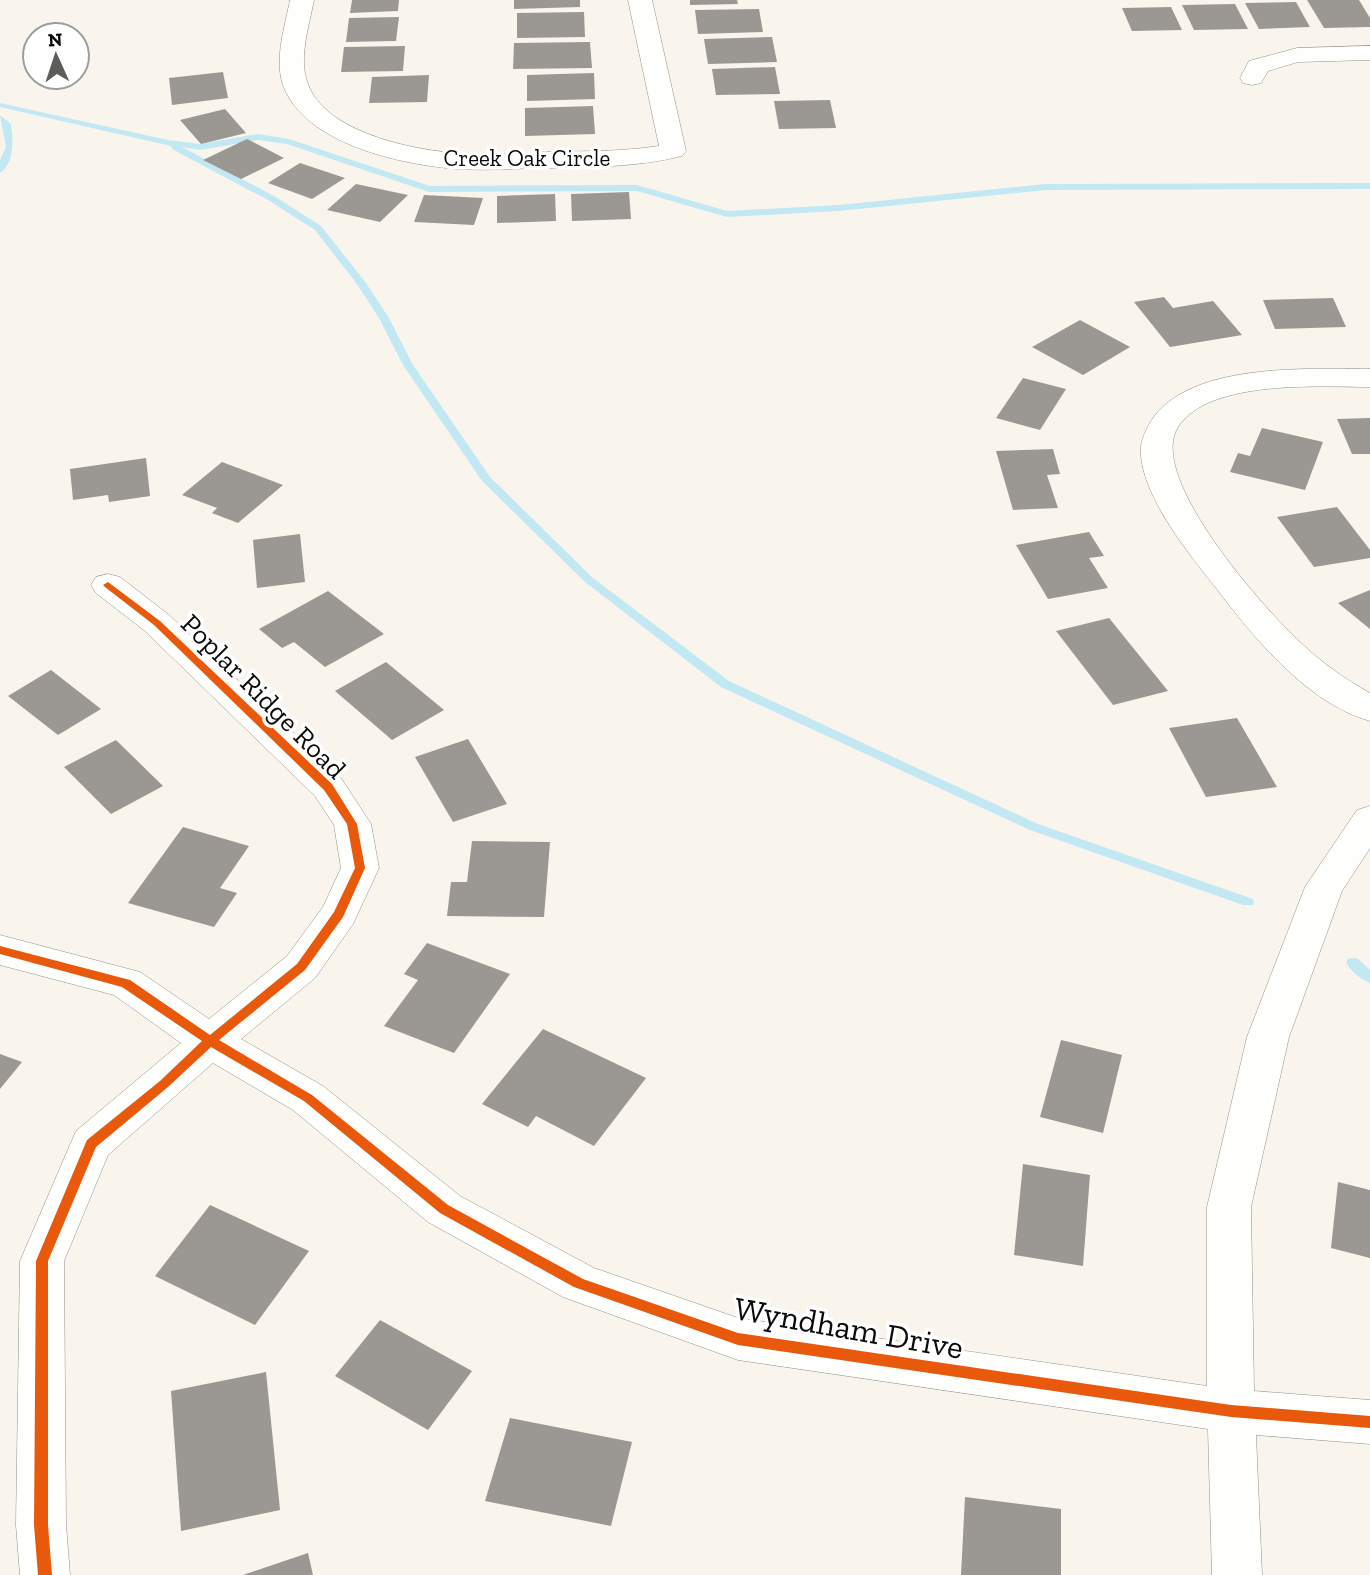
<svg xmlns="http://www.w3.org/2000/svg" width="1370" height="1575" font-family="'Zilla Slab',serif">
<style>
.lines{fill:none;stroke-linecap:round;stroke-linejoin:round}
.stream{fill:#c2e8f3;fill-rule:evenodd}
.building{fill:#9b9893}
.minor-casing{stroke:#92908c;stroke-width:1}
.minor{fill:#fefefc;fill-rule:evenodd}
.cycleway-casing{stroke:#fff;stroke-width:5}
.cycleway{fill:#e8590c;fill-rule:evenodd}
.labels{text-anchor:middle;stroke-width:7;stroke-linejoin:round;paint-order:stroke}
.far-street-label{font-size:23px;fill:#0a0a0a;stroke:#fff}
.street-label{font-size:28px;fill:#0a0a0a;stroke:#fff}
.near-street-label{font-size:33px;fill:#0a0a0a;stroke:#fff}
</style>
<rect width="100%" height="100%" fill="#f9f5ed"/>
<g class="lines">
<g class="stream">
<path d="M0,103L168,140L200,144L258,134L289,139L430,186L637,185L727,211L839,205L1046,184L1370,183V189L1046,190L839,211L727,217L637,191L429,192L287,144L258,140L200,150L182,147L274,196L321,226L366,283L389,318L413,365L490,477L593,578L729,681L1038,824L1253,899L1254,902L1253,905H1243L1030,830L721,687L585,582L482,481L403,365L379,318L357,284L315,230L268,200L172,149L171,146L0,107Z"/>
<path d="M0,115L11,124C13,141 15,162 0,173V160L6,147Z"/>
<path d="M1353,958L1358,959L1370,970V983C1361,980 1351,971 1346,963L1348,959Z"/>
</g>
</g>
<g class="building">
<path d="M352,0H399L398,11L350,13Z"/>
<path d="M514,0H580V7L514,9Z"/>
<path d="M690,0H737L738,4L690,5Z"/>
<path d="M1307,0H1359L1370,18V27L1324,28Z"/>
<path d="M1296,2L1310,27L1259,29L1245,3Z"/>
<path d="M1235,4L1248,29L1194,30L1182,5Z"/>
<path d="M1171,7L1182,30L1132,31L1122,8Z"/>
<path d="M759,9L763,32L698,34L695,10Z"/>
<path d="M584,12L585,37L517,38V13Z"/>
<path d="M399,17L396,41L346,42L349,18Z"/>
<path d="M772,37L777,62L708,64L704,39Z"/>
<path d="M590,42L592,68L513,69L514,43Z"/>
<path d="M405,46L403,71L341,72L344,47Z"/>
<path d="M775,67L780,94L716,95L712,69Z"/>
<path d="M223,72L228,98L172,105L169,78Z"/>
<path d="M594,73L595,99L527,101V75Z"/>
<path d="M429,75L427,102L369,103L372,77Z"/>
<path d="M830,100L836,128L779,129L774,101Z"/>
<path d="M593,106L595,134L525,136V108Z"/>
<path d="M225,109L246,133L201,144L180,120Z"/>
<path d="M247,139L284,158L241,179L203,160Z"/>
<path d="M300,163L345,178L312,199L268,183Z"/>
<path d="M356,184L408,195L380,222L327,210Z"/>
<path d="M629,192L631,219L572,221L571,194Z"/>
<path d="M555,194L556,221L497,223V196Z"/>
<path d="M424,195L483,198L474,225L414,222Z"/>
<path d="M1164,297L1173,308L1213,301L1242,335L1170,347L1134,302Z"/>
<path d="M1333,298L1346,327L1275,329L1263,300Z"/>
<path d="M1080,320L1130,347L1083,375L1032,347Z"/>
<path d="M1023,378L1066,389L1040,430L996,418Z"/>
<path d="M1370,418V454H1352L1337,419Z"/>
<path d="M1262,428L1323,442L1305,490L1230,472L1238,453L1250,456Z"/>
<path d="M1053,449L1060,474L1047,475L1058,508L1013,510L996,451Z"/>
<path d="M146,458L150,496L109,502L108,495L73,500L70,469Z"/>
<path d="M222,462L283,485L238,523L212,513L217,508L182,495Z"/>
<path d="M1337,507L1370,550V558L1314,567L1277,517Z"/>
<path d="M1089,532L1104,556L1089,558L1108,588L1048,599L1016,545Z"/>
<path d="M300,534L305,582L257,588L253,540Z"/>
<path d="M1370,590V629L1338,603Z"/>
<path d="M328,591L384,634L325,667L294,642L282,648L259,629Z"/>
<path d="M1109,618L1168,691L1113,705L1056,631Z"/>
<path d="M386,662L444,710L392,740L335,691Z"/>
<path d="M51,670L101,709L58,735L8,696Z"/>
<path d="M1237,718L1277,787L1206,797L1169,728Z"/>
<path d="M468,739L507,804L453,822L415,757Z"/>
<path d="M116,740L163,786L111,814L64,767Z"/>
<path d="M183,827L249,846L220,888L237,893L214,927L128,903Z"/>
<path d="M472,841L550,842L544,917L447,916L451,882H467Z"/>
<path d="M427,943L510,974L454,1053L384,1026L418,980L404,974Z"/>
<path d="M543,1029L646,1078L594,1146L536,1116L528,1127L482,1104Z"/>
<path d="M1061,1040L1122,1055L1103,1133L1040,1117Z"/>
<path d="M0,1054L22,1062L0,1089Z"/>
<path d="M1023,1164L1090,1175L1083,1266L1014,1255Z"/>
<path d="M1338,1182L1370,1190V1258L1331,1248Z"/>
<path d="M210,1205L309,1251L255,1325L155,1276Z"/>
<path d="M380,1320L472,1371L428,1430L335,1376Z"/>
<path d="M266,1372L280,1510L181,1531L171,1391Z"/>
<path d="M510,1418L632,1442L611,1526L485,1501Z"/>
<path d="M965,1497L1061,1509V1575H961Z"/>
<path d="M308,1553L313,1575H243Z"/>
</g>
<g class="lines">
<defs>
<g id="minor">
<path d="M290,0H314C309,26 298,59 308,84C325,132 412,150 456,153C485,156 513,153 542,152C581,151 620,152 659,146L628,0H652L686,151L682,156C639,167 593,167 549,168C519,168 488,171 458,169C402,165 304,144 283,85C274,59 285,26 290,0Z"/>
<path d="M1370,46V60L1298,62L1268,71L1261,83L1252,85L1243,83L1240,78L1249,61L1297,48Z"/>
<path d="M1370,369V387C1320,387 1209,379 1178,427C1146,477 1265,610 1301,643C1322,663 1345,679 1370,693V721C1308,704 1254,638 1216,588C1189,554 1145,500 1141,456C1139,444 1145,431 1151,421C1189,362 1308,369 1370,369Z"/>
<path d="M108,574L120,577L169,615L341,778L371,824L379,868L353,924L315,978L241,1039L323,1086L460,1196L594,1268L738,1318L1207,1386V1207L1247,1037L1305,887L1357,810L1370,806V848L1342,891L1289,1037L1251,1207L1254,1391L1370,1400V1444L1256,1435L1262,1575H1212L1208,1429L738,1360L563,1297L428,1222L293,1110L213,1063L108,1155L64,1261L66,1525L70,1575H20L16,1525L20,1261L76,1131L181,1043L114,995L0,965V935L140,972L209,1019L287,956L323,907L341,868L334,825L315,796L145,631L96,593L91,585L96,577Z"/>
</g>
</defs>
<use href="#minor" class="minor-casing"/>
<use href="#minor" class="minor"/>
<defs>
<path id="cycleway" d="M108,582L160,621L332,784L357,824L365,868L343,917L305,970L219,1040L312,1095L448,1205L583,1279L738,1333L1231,1405L1370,1416V1428L1231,1417L738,1345L574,1287L440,1213L304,1101L211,1047L168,1087L96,1147L48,1261V1525L52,1575H38L34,1525L36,1261L87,1140L160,1081L202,1041L122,987L0,954V946L130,980L210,1035L297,964L334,912L355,868L347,824L324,790L154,625L105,587L103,585Z"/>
</defs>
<use href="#cycleway" class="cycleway-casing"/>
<use href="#cycleway" class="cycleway"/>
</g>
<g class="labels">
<g class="far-street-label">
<text x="527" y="166">Creek Oak Circle</text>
</g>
<g class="street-label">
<text transform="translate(264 696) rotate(45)" y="10">Poplar Ridge Road</text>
</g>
<g class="near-street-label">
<text transform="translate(849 1327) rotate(10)" y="12">Wyndham Drive</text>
</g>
</g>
<g transform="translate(56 56) rotate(357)"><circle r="33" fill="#ffffff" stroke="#9d9d9d" stroke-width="2"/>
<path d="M0-5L12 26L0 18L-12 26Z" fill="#5e5c59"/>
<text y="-10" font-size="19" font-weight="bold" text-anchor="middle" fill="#0a0a0a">N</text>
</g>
</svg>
